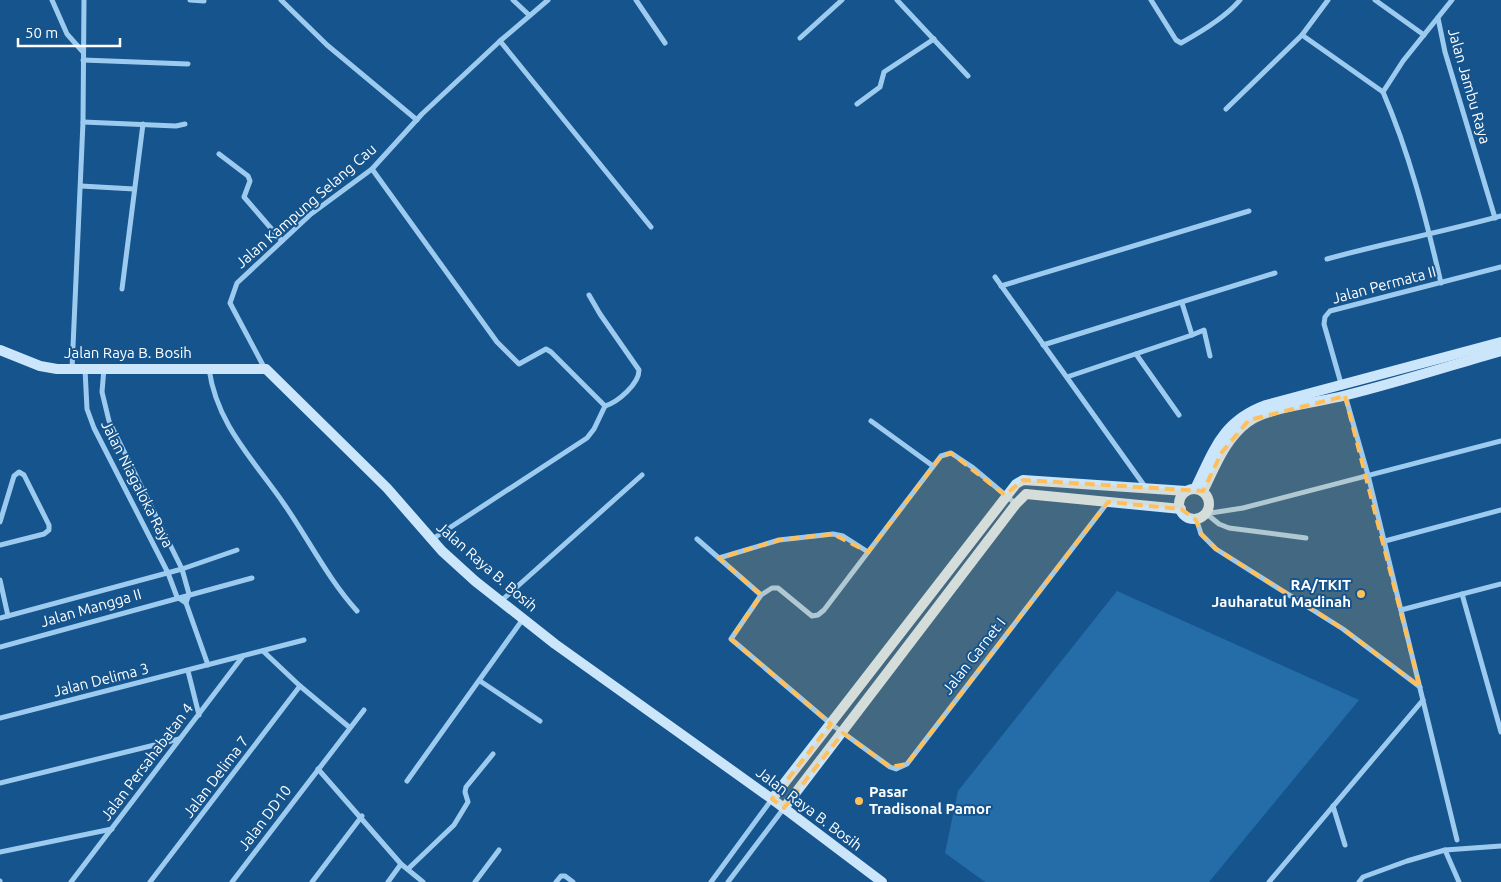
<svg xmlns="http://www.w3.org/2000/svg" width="1501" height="882" font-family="Ubuntu,sans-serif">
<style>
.green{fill:#246da8}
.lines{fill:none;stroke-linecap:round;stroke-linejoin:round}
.street{stroke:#9dcbf0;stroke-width:5}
.secondary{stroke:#cbe5fb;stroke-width:10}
.marked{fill:#ffc05c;fill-opacity:0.2;stroke:#ffc05c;stroke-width:4;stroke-dasharray:10 6;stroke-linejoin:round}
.poi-dot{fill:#ffc05c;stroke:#15548c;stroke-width:2}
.labels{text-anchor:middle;stroke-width:4;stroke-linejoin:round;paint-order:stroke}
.street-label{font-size:15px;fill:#fff;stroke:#15548c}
.poi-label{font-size:15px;font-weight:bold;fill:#fff;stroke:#15548c;text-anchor:end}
</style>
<rect width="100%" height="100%" fill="#15548c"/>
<path class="green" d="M1117,591L1359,700L1209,882H985L945,853L958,791Z"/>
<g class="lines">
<g class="street">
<path d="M52,0L67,34L83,52"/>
<path d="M190,0L204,1"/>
<path d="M281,0L327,45L417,120"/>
<path d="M513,0L529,15"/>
<path d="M636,0L665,43"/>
<path d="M897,0L968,76"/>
<path d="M1151,0L1176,40L1181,43C1201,32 1226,17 1240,0"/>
<path d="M1375,0L1424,35"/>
<path d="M1438,18L1445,52L1495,218"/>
<path d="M1302,35L1383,92"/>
<path d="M800,38L842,0"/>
<path d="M500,41L651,227"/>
<path d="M83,60L188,64"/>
<path d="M857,104L880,87L884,72L934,39"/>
<path d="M1226,109L1302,35L1328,0"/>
<path d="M83,122L176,126L185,124"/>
<path d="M219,154L248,176L250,181L244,197L282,241"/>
<path d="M372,169L497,342L519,364L546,349L551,352L605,406C618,402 639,384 639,370L600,314L589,295"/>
<path d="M81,186L134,189"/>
<path d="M1327,259C1385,243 1443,232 1501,216"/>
<path d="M995,277L1146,488"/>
<path d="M1441,283C1426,218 1409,152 1383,92L1403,61L1452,0"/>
<path d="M1001,286L1249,211"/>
<path d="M122,289L143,124"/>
<path d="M1192,335L1204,330L1210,356"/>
<path d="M1043,345L1275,273"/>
<path d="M1136,354L1179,415"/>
<path d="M104,368L102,392L109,421L182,569L189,594L186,603"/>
<path d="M72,369L83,122L84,0"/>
<path d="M85,369L87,409L94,428L168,573L177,597L186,603L208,665"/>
<path d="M209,369C217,425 253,459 284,504C309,540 328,579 357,611"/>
<path d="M265,369L230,303L237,283L311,214L372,169L422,114L500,41L548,0"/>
<path d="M1067,377L1192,335L1182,303"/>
<path d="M1342,387L1324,324L1325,317L1330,311L1501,267"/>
<path d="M1345,395L1368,475L1457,840"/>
<path d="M871,421L933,466"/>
<path d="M1016,504L972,467L951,453L941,456L824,610L818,615L812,616L778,588H772L761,595L731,639L831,724L890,767L896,769L907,764L1108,502"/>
<path d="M1204,514L1243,508L1501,441"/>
<path d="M1208,515L1219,524L1229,528L1306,538"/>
<path d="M1196,518L1201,534L1216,549L1343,629L1420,687"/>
<path d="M0,522L14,476L19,472L24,475L49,525V530L44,534L0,545"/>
<path d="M697,539L761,595"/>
<path d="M431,540L587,438L594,429L605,406"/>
<path d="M1385,541L1501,510"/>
<path d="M719,558L779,540L833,534L843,536L868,552"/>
<path d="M0,580L8,616"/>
<path d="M1462,594L1501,732"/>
<path d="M501,601L642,475"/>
<path d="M1401,610L1501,584"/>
<path d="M0,618L182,569L237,550"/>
<path d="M0,647L252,578"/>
<path d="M263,651L300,686L349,727"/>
<path d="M188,671L199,715"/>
<path d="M480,681L540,721"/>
<path d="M0,718L304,640"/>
<path d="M318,769L401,864L423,882"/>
<path d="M407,781L523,619"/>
<path d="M0,783L179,739"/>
<path d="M1333,806L1345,845"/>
<path d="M1445,850L1459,882"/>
<path d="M0,852L112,829"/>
<path d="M408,869L454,825L468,802L465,792L466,787L493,754"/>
<path d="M0,881V882"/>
<path d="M71,882L243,656"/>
<path d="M150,882L300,686"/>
<path d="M232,882L364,710"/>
<path d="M312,882L362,816"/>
<path d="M388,882L401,864"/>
<path d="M475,882L499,850"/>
<path d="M556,882L561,876H565L573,882"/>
<path d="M711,882L772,799"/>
<path d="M728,882L784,808"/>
<path d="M1269,882L1423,700"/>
<path d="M1359,882L1363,877L1407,861L1445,850L1501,846"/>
</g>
<g class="secondary">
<path d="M0,350L40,366L57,369H266L387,488L442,551L475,581L555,644L772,799L882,882"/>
<path d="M1195,489C1214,450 1222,421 1266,405L1501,342"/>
<circle cx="1194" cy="504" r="15"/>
<path d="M1203,491C1215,467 1225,439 1248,422C1266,408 1319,402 1343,396C1396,383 1449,366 1501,351"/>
<path d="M772,799L1016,484L1023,480L1186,491"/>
<path d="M784,808L1016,504L1026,494L1181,509"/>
</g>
</g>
<path class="marked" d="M1345,396L1420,687L1343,629L1216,549L1201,534L1196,520L1181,509L1108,502L907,764L890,767L843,733L784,808L772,799L831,724L731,639L761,595L719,558L779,540L833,534L868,552L941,456L951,453L1005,495L1023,480L1203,491L1222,452L1249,420Z"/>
<g class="poi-dot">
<circle cx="1361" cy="594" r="5"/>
<circle cx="859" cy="801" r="5"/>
</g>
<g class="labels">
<g class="street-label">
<text transform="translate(1469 86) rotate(74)" y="5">Jalan Jambu Raya</text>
<text transform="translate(306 206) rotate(-41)" y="5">Jalan Kampung Selang Cau</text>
<text transform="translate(1384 285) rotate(-15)" y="5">Jalan Permata II</text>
<text x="128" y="358">Jalan Raya B. Bosih</text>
<text transform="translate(137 484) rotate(63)" y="5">Jalan Niagaloka Raya</text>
<text transform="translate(487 567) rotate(41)" y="5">Jalan Raya B. Bosih</text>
<text transform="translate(91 608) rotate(-16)" y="5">Jalan Mangga II</text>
<text transform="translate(974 656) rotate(-52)" y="5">Jalan Garnet I</text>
<text transform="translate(101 680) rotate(-14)" y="5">Jalan Delima 3</text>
<text transform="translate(147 762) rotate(-53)" y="5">Jalan Persahabatan 4</text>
<text transform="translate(216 777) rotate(-53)" y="5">Jalan Delima 7</text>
<text transform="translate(809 809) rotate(37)" y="5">Jalan Raya B. Bosih</text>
<text transform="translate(265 818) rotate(-53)" y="5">Jalan DD10</text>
</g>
<g class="poi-label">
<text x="1351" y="590">RA/TKIT<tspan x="1351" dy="17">Jauharatul Madinah</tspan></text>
<text x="869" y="797" text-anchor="start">Pasar<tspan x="869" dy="17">Tradisonal Pamor</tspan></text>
</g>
</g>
<path d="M18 38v8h102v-8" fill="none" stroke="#ffffff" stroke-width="2.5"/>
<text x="25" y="38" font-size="15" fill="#ffffff" stroke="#15548c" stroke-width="4" paint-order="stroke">50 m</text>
</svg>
